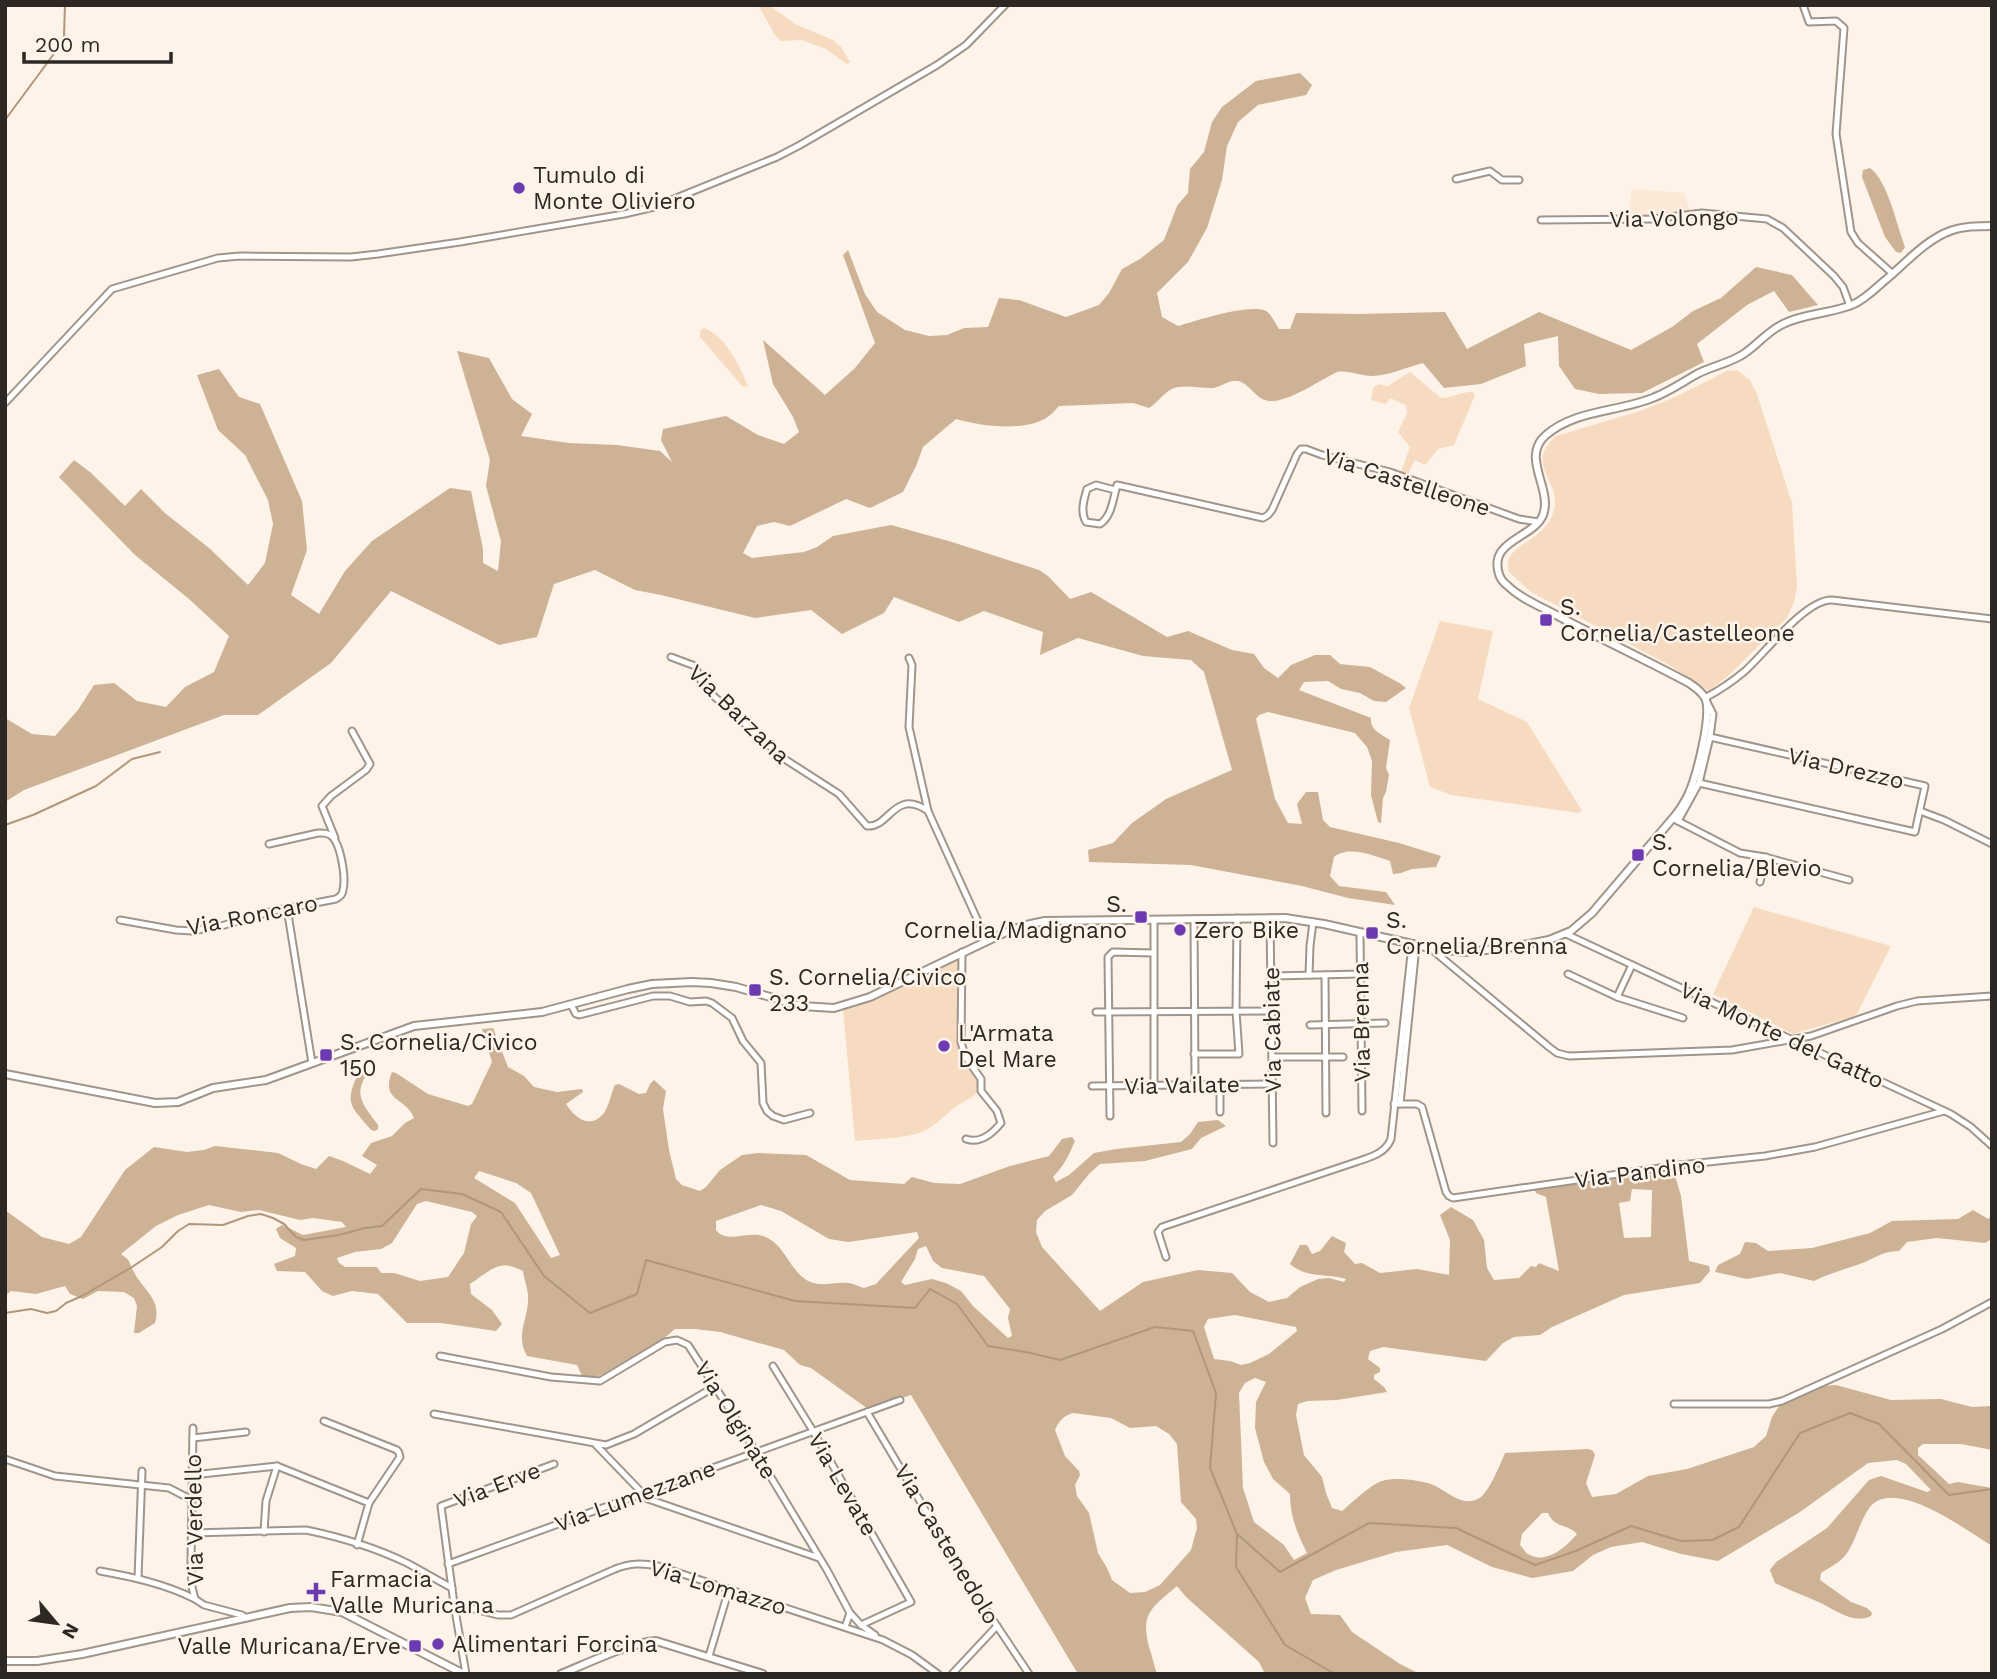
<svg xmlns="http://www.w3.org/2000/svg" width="1997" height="1679" font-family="'Work Sans',sans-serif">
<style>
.built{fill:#fbe8d6}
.green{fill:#f6dbc1}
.forest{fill:#cdb296;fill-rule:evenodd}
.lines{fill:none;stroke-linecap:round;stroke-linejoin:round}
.stream{stroke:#b1967b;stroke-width:2}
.minor-casing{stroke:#a1958a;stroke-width:9}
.tertiary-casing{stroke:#a1958a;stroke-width:10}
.minor{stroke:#fff;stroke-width:5}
.tertiary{stroke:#fff;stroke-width:6}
.poi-dot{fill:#6c3bb2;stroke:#fef3e9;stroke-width:2.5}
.labels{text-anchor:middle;stroke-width:5;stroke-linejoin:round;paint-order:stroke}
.poi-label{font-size:23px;fill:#2d2824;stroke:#fef3e9;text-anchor:start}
.street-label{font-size:23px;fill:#2d2824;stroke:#fef3e9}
</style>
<rect width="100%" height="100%" fill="#fef3e9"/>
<path class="built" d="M1632,189L1684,193L1691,212L1671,215L1628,216Z"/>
<g class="green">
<path d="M758,5H769L795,24L833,40L842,48L850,62L847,64L826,49L802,40L780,41L775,35Z"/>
<path d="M704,328C725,335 741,368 748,387L742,386L700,337V330Z"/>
<path d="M1737,370L1750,380L1757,394L1792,503L1797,587L1794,602L1787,618L1730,674L1709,691L1669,665L1531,592L1509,572C1508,569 1507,565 1508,562C1513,542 1546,540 1554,510C1562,481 1523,465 1556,436L1643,410L1677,396L1727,371Z"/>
<path d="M1410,372L1441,398C1452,398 1462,391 1473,392L1475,395L1454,445L1438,449L1425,465L1415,460L1408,474L1401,472L1410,447L1398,432L1407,413L1406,405L1390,398L1386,404L1371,400L1373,388L1378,384L1388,386Z"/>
<path d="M1440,621L1493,631L1478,699L1527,722L1582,811L1579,813L1451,795L1430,787L1409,708Z"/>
<path d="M1754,907L1891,946L1856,1016L1793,1034L1713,994Z"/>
<path d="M959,958L958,1038L961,1050L979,1079C983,1096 968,1098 957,1106C948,1112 940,1121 931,1127C913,1140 878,1138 855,1141L843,1009C883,1000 922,976 959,958Z"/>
</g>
<g class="forest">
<path d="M1300,73L1312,85L1306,95L1258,105L1238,122L1227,146L1222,180L1207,228L1188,262L1157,293L1162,317L1178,326C1195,321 1250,303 1266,311C1272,315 1275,323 1279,329H1290L1296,313L1358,314L1445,312L1467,349L1539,312L1631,350L1672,327L1693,311L1721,298L1756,267L1792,275L1818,305L1789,312L1774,291L1747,305L1697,344L1704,362L1642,393L1599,394L1575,389L1559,366L1558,336L1524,344L1526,366L1481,384L1444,388L1423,363C1407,367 1388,376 1372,376C1360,376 1349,370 1337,372C1319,381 1293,399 1274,401C1257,402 1255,390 1243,383C1233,376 1222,387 1213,388C1200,389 1181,383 1170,390C1162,395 1157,403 1149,408L1133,403L1059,406C1055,410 1051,415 1046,418C1024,432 980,426 956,419L923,447L916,466L903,492L870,508L846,499L790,526L774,522L757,526L743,553L752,558L804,552L817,547L833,536L891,525L952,542L1039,570L1048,576L1070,599L1091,592L1167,637L1188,631L1232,650L1254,654L1264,668L1278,678L1291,665L1315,655H1330L1340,664L1370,667L1401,684L1406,688L1386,702L1374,701L1360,693L1341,689L1328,681L1304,682L1299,690L1371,718C1370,730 1381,734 1390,740L1386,768L1389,775L1386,792L1383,798L1381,823L1378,822L1371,795L1372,761L1367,747L1355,733L1268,712L1259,715L1256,719L1275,799L1288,823L1302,824L1297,804L1306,792H1318L1323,820L1330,827L1399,843L1441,856L1436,867L1412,869L1401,873L1393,874L1390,861C1374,856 1349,845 1334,857L1330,876L1339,886L1386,892L1395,905L1348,898L1302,886L1191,865L1089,862L1088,850L1113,843L1132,823L1166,799L1232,770L1204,672L1191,660L1143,656L1078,638L1040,655L1043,632L984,611L959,622L894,597L884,613L842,634L811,610L755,618L661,595L635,590L595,570L554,584L537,637L499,645L391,591L331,663L258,715H224L24,790L5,802V718L32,734L55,736L78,710L94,685L114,683L137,701L166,707L185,687L214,672L229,636L189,599L135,555L59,477L74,460L90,472L125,506L141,489L165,513L209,548L248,585L265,563L273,524L268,500L245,455L218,430L197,375L219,369L239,397L260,404L302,501L307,550L291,595L319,614L345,571L372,541L450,488L471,491L483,549V563L498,571L501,541L486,486L490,460L457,351L489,358L512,399L532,414L521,436L569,443L617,445L660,451L672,462L661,440L663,429L726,416L758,435L784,444L799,432L793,417L773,384L763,340L825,395L855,368L875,343L843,255L848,250L865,294L877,312L905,330L929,336L947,335L964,328L988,327L999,298L1019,300L1066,317L1099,305L1109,293L1122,269L1140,259L1164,240L1177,206L1188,193L1190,169L1204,152L1212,122L1222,107L1256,81Z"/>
<path d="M1870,168C1888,181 1897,226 1905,247L1901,253L1896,252L1885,237L1862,177L1863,170Z"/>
<path d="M493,1028L508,1067L524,1076L534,1087L557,1092L582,1089L583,1092L566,1104C575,1118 590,1130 604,1113C609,1106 611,1093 615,1085L619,1084L639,1094L646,1093L650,1084L654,1080L666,1091L663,1109L669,1150L676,1179L682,1185L700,1191L706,1187L720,1170L742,1155L758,1153L806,1155L850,1180L904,1184L912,1177L934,1183L960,1184L1010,1166L1049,1156L1062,1139L1072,1137L1075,1141C1069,1155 1064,1166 1053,1177L1056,1182L1069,1175L1094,1153L1116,1149L1181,1142L1190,1134L1198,1122L1218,1120L1226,1126L1201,1138L1192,1149L1145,1161L1100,1164L1089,1174L1072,1195L1045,1211L1037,1220L1036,1232L1042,1247L1100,1311L1143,1282L1198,1270L1232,1273L1250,1292L1269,1302L1287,1298L1300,1287L1318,1279L1329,1278L1344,1282L1346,1279C1327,1273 1307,1279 1290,1264L1300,1245H1307L1312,1254L1320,1251L1332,1236L1346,1243L1344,1252L1355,1264L1362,1263L1380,1273L1417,1269L1449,1275L1450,1240L1440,1215L1451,1207L1473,1220L1484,1240L1487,1268L1494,1280L1519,1278L1531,1266L1536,1267L1539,1263L1559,1271L1546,1197L1536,1193L1534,1189L1674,1172L1681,1196L1689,1261L1709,1266L1710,1271L1700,1283L1624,1295L1552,1327L1540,1335L1514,1337L1503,1343L1486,1361L1383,1347L1370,1351L1368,1359L1380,1368V1372L1374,1375V1379L1384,1387L1387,1392L1337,1400L1307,1401L1298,1404L1296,1415L1304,1455L1322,1477L1326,1493L1332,1508L1342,1511C1352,1503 1371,1484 1382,1481C1396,1477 1417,1480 1431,1484C1447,1490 1463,1510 1481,1497C1490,1489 1500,1465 1505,1453L1589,1449L1593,1451L1595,1455L1586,1483L1592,1497L1616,1494L1648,1476L1687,1469L1754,1447L1766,1436L1772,1417L1779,1406L1823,1386L1836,1385L1891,1400L1941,1399L1972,1407L1992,1406V1450L1961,1444H1923L1918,1448V1455L1949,1484L1958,1482L1992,1488V1546C1967,1531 1891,1473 1868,1510C1859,1523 1854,1547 1843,1558C1837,1564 1828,1568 1821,1573L1820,1580L1851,1602L1867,1608L1872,1613L1871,1616C1854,1624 1838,1612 1823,1604C1808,1597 1791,1591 1775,1583L1770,1570L1776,1562L1827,1528L1869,1480L1881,1476L1927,1492L1931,1490L1906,1464L1897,1460L1868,1463L1800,1512L1718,1561L1681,1554L1642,1542L1611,1547L1593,1555L1573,1571L1532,1578L1492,1567L1447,1545L1396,1552L1336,1570L1313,1580L1305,1598L1311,1614L1340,1615L1352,1632L1400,1664L1420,1674H1265L1259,1662L1186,1597L1177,1586C1153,1607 1140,1612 1149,1647C1152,1656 1154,1665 1157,1674H1078L911,1395L868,1409L811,1368L800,1365L784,1350L720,1332L695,1329H675L662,1340L603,1374L594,1378H583L577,1365L527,1356C515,1335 528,1320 528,1300C529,1291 524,1280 523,1271C499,1258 490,1271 470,1284L471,1294L492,1310L502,1324L496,1331L441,1323H407L378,1294L352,1291L333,1296L322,1291L305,1272L277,1271L274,1264L295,1256L296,1248L280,1238L276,1229L282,1225L303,1235L346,1227L342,1222L313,1218L300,1220L259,1210L241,1212L209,1205L178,1215L156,1226L121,1254C132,1262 128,1261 134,1272C143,1290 162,1299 155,1323L139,1333H134L137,1306L134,1298L124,1292L98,1291L83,1299L70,1294L65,1286L36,1294L11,1291L5,1296V1210L42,1237L69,1244L81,1237L125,1170L154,1147L187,1152L204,1150L215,1146L278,1153L301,1164L316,1169L329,1156L343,1161L370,1174L377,1165L362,1156L371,1143L392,1136L405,1123L414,1118C406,1097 380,1102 392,1072L396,1073L428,1094L468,1106L472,1104L492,1062L482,1029ZM479,1171L516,1183L531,1193L560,1255L551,1258L515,1203L474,1178ZM1632,1189L1652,1190L1651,1237L1624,1238L1619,1203L1630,1201ZM426,1201L472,1212L477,1216L471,1224L464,1253L448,1277L420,1281L394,1273H381L377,1267H345L339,1263L337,1258L355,1252L381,1249L392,1243L417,1204ZM761,1205L781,1211L829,1239L848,1242L917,1232L919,1238L876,1284L864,1288C859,1287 853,1283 848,1283C832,1281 820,1289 805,1279C788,1267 784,1243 763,1236C747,1231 726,1244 716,1230V1221ZM926,1246L933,1261L942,1268L984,1276L1010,1309L1008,1318L1012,1336L1008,1338L973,1306L961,1291L946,1283L932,1279L905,1285L901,1282L915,1259L918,1249ZM1235,1315L1296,1327L1297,1331L1269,1354L1250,1363L1241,1365L1230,1361L1214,1359L1204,1327L1208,1319ZM1255,1378L1266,1382L1256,1402L1255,1428L1264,1462L1273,1479L1290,1494C1290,1516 1297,1533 1307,1553L1294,1560L1284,1545L1254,1522L1243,1488L1239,1393L1245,1383ZM1073,1413L1111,1418L1130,1428L1156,1426L1169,1434L1177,1444L1181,1502L1196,1519L1197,1528L1191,1550L1160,1585L1145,1592L1130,1593L1112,1580L1107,1568L1098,1553L1089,1513L1077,1496L1075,1485L1080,1475L1079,1471L1065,1456L1055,1430C1059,1421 1063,1416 1073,1413ZM1542,1513H1548C1555,1529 1567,1523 1577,1534C1566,1547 1546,1565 1528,1554C1525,1552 1523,1548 1520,1545L1522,1534Z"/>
<path d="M362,1073L365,1077C353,1097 367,1109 378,1125V1129L375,1131L371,1130C351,1106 344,1104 358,1074Z"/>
<path d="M1973,1210L1988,1219L1992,1216V1239L1985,1243L1937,1238L1907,1242L1899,1251C1881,1251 1873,1260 1857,1265C1842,1270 1828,1274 1814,1281L1780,1273L1747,1279L1715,1272L1718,1265L1740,1254L1745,1242L1756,1243L1768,1251L1812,1248L1870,1233L1892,1221L1958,1219Z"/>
</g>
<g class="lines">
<g class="stream">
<path d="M5,120L56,51L64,36L65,5"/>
<path d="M5,825L33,815L96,786L132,759L160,752"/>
<path d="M5,1313L31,1309L47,1313L56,1311L66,1303L82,1296L132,1267L162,1247L178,1231L189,1224L223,1225L248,1216L261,1214L273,1218L284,1224L296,1237L304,1240L339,1235L365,1228L382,1226L421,1189L462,1194L501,1212L544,1276L590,1313L637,1294L646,1260L795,1301L915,1308L930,1289L957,1304L988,1346L1026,1352L1060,1360L1155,1327L1193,1331L1216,1393L1210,1468L1237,1534L1280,1572L1369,1523L1456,1528L1535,1565L1576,1551L1631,1526L1681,1541L1712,1540L1739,1527L1800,1433L1850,1413L1879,1424L1949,1495L1992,1489"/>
<path d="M1237,1536L1236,1567L1285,1645L1335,1674"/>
</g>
<defs>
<g id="minor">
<path d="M1803,5L1809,22L1836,21L1844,28L1836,134L1851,232L1858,243L1893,274"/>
<path d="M1456,179L1490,171L1502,180H1519"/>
<path d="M1541,220L1652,219L1702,213L1767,219L1783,228L1834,276L1843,287L1850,306"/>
<path d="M5,403L112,289L218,258L240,256L351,257L378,254L460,242L624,214L654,207L777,157L800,145L937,65L966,45L1005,5"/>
<path d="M1115,490L1096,485L1087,489C1084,499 1080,512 1086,522L1100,524C1112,516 1113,499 1117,485L1263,518L1268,515L1272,510L1297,454L1301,449H1306L1322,455L1390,472L1519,519L1538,522"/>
<path d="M671,657L695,666L702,683L707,690L783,758L839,794L867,826C890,828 894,788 928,811L987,941"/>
<path d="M909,658L912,665L909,727L928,811"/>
<path d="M1699,783L1915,832L1925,786L1710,737"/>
<path d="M1920,811L1944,820L1992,844"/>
<path d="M1676,820L1740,853L1765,857L1849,880"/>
<path d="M1678,821L1699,783L1710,737L1713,714L1705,698C1720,690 1733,681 1745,671C1765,653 1806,599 1832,600L1992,619"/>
<path d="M335,838L322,806L331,796L366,770L370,764L352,731"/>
<path d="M1760,882L1766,857"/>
<path d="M287,908L312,1063"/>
<path d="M1270,918L1273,1143"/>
<path d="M1194,919L1195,1083"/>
<path d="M120,920L176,930L192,931L221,926L273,911L336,899C340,896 342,896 343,890C346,878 341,842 330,835C325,832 323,833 318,833L269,844"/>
<path d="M1154,920V1085"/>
<path d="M1360,933L1362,1111"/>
<path d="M1566,934L1951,1114L1971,1127L1992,1146"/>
<path d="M1430,948L1549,1047L1557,1053L1569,1056L1732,1050L1811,1036L1897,1006L1917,1001L1992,996"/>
<path d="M962,952L961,1042L965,1056L981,1079V1091L997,1111L1001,1123C992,1134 980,1144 966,1139"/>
<path d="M1568,974L1617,997L1683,1018"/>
<path d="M1309,975L1310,946L1313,922"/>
<path d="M1325,975L1326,1113"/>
<path d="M1272,976L1361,974"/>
<path d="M1617,997L1632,965"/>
<path d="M571,1005L576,1014L579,1015L653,996H670L690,1002L706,1001L712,1003L732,1018L743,1041L761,1063L763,1103L767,1111L773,1116L784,1120L810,1113"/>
<path d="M1096,1012L1272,1011"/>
<path d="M1310,1025L1385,1023"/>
<path d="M1194,1054H1239L1236,1011L1237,918"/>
<path d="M1273,1057H1343"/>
<path d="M1220,1083V1112"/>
<path d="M1092,1086L1273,1084"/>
<path d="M1394,1104H1417L1422,1107L1446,1192L1449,1196L1453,1198L1680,1165L1765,1156L1815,1147L1944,1111"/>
<path d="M1400,1104L1416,946"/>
<path d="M1110,1116L1108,957L1113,952L1153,953"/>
<path d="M1166,1257L1158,1232L1162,1227L1356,1162C1370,1157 1385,1154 1391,1139L1412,945"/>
<path d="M440,1356L551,1377L600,1381L665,1342L677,1340L688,1345L734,1416L827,1570L850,1613L845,1627"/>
<path d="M773,1366L813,1431L911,1602L861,1625"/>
<path d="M1674,1404H1769L1782,1401L1942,1329L1992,1302"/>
<path d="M867,1412L971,1587L1029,1674"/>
<path d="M434,1414L606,1445L634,1434L716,1386"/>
<path d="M324,1421L397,1450L399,1453L400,1457L369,1503L357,1545"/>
<path d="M193,1428L191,1561L192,1587L195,1599L204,1605L242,1615L246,1618"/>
<path d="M193,1438L246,1432"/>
<path d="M596,1445L648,1499L819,1558"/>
<path d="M5,1459L55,1476L169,1488L192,1500"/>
<path d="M192,1475L277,1466L369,1503"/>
<path d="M264,1532L266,1501L277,1466"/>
<path d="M192,1533L306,1530C340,1537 376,1548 407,1563C422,1571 437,1580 452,1588"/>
<path d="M448,1564L900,1400"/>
<path d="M100,1571C133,1577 165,1584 195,1599"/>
<path d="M138,1578L142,1471"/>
<path d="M454,1604L498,1615H511L615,1569C630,1563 642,1563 658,1566L883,1640L912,1655L938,1674"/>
<path d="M850,1613L861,1625L875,1635"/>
<path d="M709,1656L729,1589"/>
<path d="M466,1674L454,1604L441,1506L554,1464"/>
<path d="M952,1674L997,1626"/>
</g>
<g id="tertiary">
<path d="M5,1074L155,1103L178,1102L213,1088L266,1080L414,1026L542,1012L628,989L652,984L692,982L711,983L736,987L801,1006L834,1008L870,997L1004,933L1026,925L1045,921L1285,918L1324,924L1430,948L1464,952L1507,948L1549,940L1571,931L1592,913L1673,818C1679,811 1684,803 1688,795C1696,778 1713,714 1705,698C1702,692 1695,687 1689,683C1646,660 1601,639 1558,616C1542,607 1521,599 1508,586C1504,583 1500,578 1499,574C1488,540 1534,538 1543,515C1553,489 1520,457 1546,435C1576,409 1621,412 1655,397C1670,391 1683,382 1697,374C1712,366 1731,363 1745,353C1758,344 1768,331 1783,324C1805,313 1831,314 1854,304C1865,299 1874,290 1883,282C1904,265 1925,240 1950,231C1963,226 1978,226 1992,226"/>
<path d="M5,1661H37L82,1654L290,1608L311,1607L342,1612L464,1674"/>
<path d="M561,1674C586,1664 631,1642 656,1641L763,1674"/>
</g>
</defs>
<use href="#minor" class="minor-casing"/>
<use href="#tertiary" class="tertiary-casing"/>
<use href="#minor" class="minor"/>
<use href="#tertiary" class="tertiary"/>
</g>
<g class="poi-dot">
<circle cx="519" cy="188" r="7"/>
<rect x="1539" y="613" width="14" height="14" rx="3.5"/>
<rect x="1631" y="848" width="14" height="14" rx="3.5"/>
<rect x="1134" y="910" width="14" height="14" rx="3.5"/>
<circle cx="1180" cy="930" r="7"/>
<rect x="1365" y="926" width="14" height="14" rx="3.5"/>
<rect x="748" y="983" width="14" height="14" rx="3.5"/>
<circle cx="944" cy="1046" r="7"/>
<rect x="319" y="1048" width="14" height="14" rx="3.5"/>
<path d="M312.5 1581.5h7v7h7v7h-7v7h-7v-7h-7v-7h7z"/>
<circle cx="438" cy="1644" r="7"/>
<rect x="408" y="1639" width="14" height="14" rx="3.5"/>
</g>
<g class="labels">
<g class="poi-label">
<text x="533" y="183">Tumulo di<tspan x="533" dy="26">Monte Oliviero</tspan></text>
<text x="1560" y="615">S.<tspan x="1560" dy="26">Cornelia/Castelleone</tspan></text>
<text x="1652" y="850">S.<tspan x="1652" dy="26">Cornelia/Blevio</tspan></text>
<text x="1127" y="912" text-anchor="end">S.<tspan x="1127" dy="26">Cornelia/Madignano</tspan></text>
<text x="1386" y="928">S.<tspan x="1386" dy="26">Cornelia/Brenna</tspan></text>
<text x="1194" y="938">Zero Bike</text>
<text x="769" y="985">S. Cornelia/Civico<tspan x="769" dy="26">233</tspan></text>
<text x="958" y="1041">L'Armata<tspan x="958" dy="26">Del Mare</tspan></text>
<text x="340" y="1050">S. Cornelia/Civico<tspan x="340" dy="26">150</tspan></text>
<text x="330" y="1587">Farmacia<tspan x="330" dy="26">Valle Muricana</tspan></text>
<text x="452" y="1652">Alimentari Forcina</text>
<text x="401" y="1654" text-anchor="end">Valle Muricana/Erve</text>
</g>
<g class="street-label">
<text transform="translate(1674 218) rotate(-1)" y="8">Via Volongo</text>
<text transform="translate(1407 482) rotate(18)" y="8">Via Castelleone</text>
<text transform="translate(739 714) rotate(44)" y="8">Via Barzana</text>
<text transform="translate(1846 768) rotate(13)" y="8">Via Drezzo</text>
<text transform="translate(252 915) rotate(-11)" y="8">Via Roncaro</text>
<text transform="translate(1361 1022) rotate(-91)" y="8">Via Brenna</text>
<text transform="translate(1272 1030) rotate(-91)" y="8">Via Cabiate</text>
<text transform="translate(1782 1035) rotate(25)" y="8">Via Monte del Gatto</text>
<text transform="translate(1182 1085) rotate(-1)" y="8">Via Vailate</text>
<text transform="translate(1640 1172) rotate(-7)" y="8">Via Pandino</text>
<text transform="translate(736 1420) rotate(58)" y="8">Via Olginate</text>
<text transform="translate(843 1484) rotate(60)" y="8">Via Levate</text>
<text transform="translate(497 1485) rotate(-21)" y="8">Via Erve</text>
<text transform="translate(635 1496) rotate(-20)" y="8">Via Lumezzane</text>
<text transform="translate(194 1520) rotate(-91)" y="8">Via Verdello</text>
<text transform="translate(947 1544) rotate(59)" y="8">Via Castenedolo</text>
<text transform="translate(718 1587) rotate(17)" y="8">Via Lomazzo</text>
</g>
</g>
<rect width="1997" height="1679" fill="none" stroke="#2d2824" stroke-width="14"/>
<g transform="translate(56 1623) rotate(119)" stroke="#fef3e9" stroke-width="5" paint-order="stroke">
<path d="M0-5L12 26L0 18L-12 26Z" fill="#2d2824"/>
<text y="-10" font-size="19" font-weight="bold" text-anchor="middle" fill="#2d2824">N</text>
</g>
<path d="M24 52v10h147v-10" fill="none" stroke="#2d2824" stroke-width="3.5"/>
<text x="35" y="52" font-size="21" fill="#2d2824" stroke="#fef3e9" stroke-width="5" paint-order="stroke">200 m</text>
</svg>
